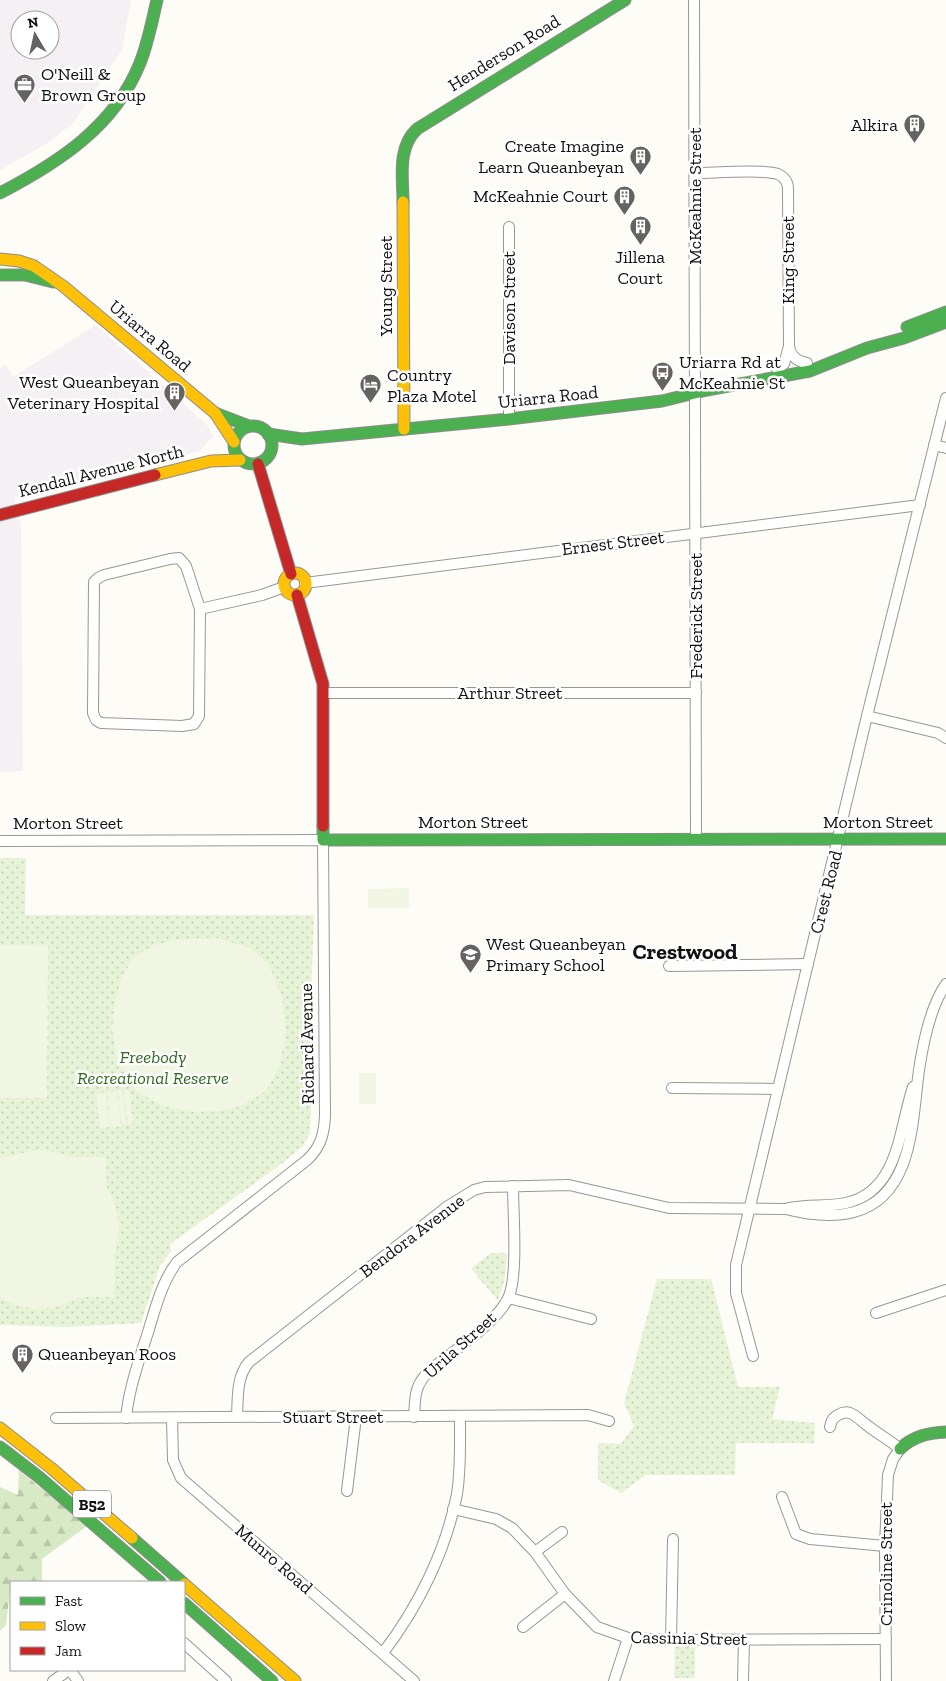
<svg xmlns="http://www.w3.org/2000/svg" width="946" height="1681" font-family="'Zilla Slab',serif">
<style>
.industrial{fill:#f5f0f3;fill-rule:evenodd}
.forest{fill:url(#forest-firs)}
.park{fill:url(#park-dots)}
.pitch{fill:#f0f6e1}
.lines{fill:none;stroke-linecap:round;stroke-linejoin:round}
.street-casing{stroke:#979795;stroke-width:12}
.fast-casing{stroke:#8e8d8b;stroke-width:13}
.slow-casing{stroke:#8e8d8b;stroke-width:13}
.jam-casing{stroke:#8e8d8b;stroke-width:13}
.street{stroke:#fffffe;stroke-width:10}
.fast{stroke:#4caf50;stroke-width:11}
.slow{stroke:#ffc107;stroke-width:11}
.jam{stroke:#c62828;stroke-width:11}
.labels{text-anchor:middle;stroke-width:5;stroke-linejoin:round;paint-order:stroke}
.shield{fill:#fff;stroke:#585858;stroke-width:1}
.shield-label{font-size:16px;font-weight:bold;fill:#111}
.street-label{font-size:18px;fill:#111;stroke:#fff}
.poi-label{font-size:18px;fill:#111;stroke:#fff;text-anchor:start}
.park-label{font-size:18px;font-style:italic;fill:#2f6b1f;stroke:#fff}
.district-label{font-size:22px;font-weight:bold;fill:#111;stroke:#fff}
</style>
<defs>
<pattern id="forest-firs" width="22" height="20" patternUnits="userSpaceOnUse" patternTransform="scale(1.25)"><rect width="22" height="20" fill="#d8eac5"/><path d="M5 1l3.5 6h-7zM16 11l3.5 6h-7z" fill="#b8c8a8"/></pattern>
<pattern id="park-dots" width="8" height="8" patternUnits="userSpaceOnUse" patternTransform="scale(1.25)"><rect width="8" height="8" fill="#e7f3d7"/><path d="M2 2h.1M6 6h.1" fill="none" stroke="#c5cfb8" stroke-width="1.8" stroke-linecap="round"/></pattern>
</defs>
<rect width="100%" height="100%" fill="#fdfcf7"/>
<g class="industrial">
<path d="M0,0H131L122,50L73,123L46,144L0,170ZM20,20H50V50H20Z"/>
<path d="M96,325L207,425L213,436L200,451L14,497L21,523L23,771L0,772V368L6,365L13,377Z"/>
</g>
<path class="forest" d="M19,1470L87,1526L42,1559V1582H11L6,1625L0,1631V1487L18,1495Z"/>
<g class="park">
<path d="M0,858H26L25,915H314L311,995L312,1079L310,1133L303,1146L284,1162L170,1244L171,1251L160,1266L141,1323L69,1327L0,1325Z"/>
<path d="M491,1253H507L505,1278L498,1300L476,1275V1274L471,1268Z"/>
<path d="M657,1279H711L738,1387H780L772,1419L815,1423L814,1443H736L735,1475H646L621,1493L598,1480V1443L621,1444L634,1426L624,1403Z"/>
<path d="M675,1639H695V1678H674Z"/>
</g>
<g class="pitch">
<path d="M409,888V908H368V889Z"/>
<path d="M217,938L251,948L269,965L282,997L286,1033L279,1067L266,1091L241,1106L218,1111L191,1112L163,1106L136,1091L117,1060L112,1029L115,1003L121,979L133,958L154,945L182,939Z"/>
<path d="M0,945L48,946L47,1098H0Z"/>
<rect x="359" y="1073" width="17" height="31"/>
<path d="M124,1090H129L133,1124L128,1125Z"/>
<path d="M117,1091L121,1126L111,1127L107,1092Z"/>
<path d="M118,1091H123L126,1125H122Z"/>
<path d="M106,1092L110,1127L100,1128L96,1094Z"/>
<path d="M37,1150L56,1152L71,1157H106V1186L114,1202L119,1221L118,1242L114,1256V1297H81L57,1307L36,1309L15,1305L0,1298V1158Z"/>
</g>
<g class="lines">
<defs>
<g id="street">
<path d="M694,0L696,839"/>
<path d="M695,173C713,173 764,169 778,174C784,177 788,182 788,189L789,346L784,364L777,369"/>
<path d="M509,227V419"/>
<path d="M789,346C791,357 797,361 807,363"/>
<path d="M934,445L946,448"/>
<path d="M179,558L186,566L200,609L199,716L194,724L182,726L101,723L96,720L93,713L94,582L98,578L104,575L170,559Z"/>
<path d="M305,583L920,505"/>
<path d="M200,609L262,595L284,587"/>
<path d="M324,693H696"/>
<path d="M867,716L938,733L946,738"/>
<path d="M0,841L323,840L325,1116C324,1134 321,1147 307,1160L177,1262C162,1282 156,1306 149,1329C140,1358 129,1387 126,1418"/>
<path d="M669,966L808,964"/>
<path d="M672,1088L778,1089"/>
<path d="M789,1208C809,1204 827,1207 846,1203C899,1192 899,1128 913,1087"/>
<path d="M509,1298L591,1319"/>
<path d="M876,1313L946,1290"/>
<path d="M753,1356L736,1293V1265L867,716L946,398"/>
<path d="M237,1417C238,1399 236,1377 249,1362L448,1206L474,1190L485,1187L569,1185L669,1208L786,1209C809,1215 831,1218 854,1212C914,1196 912,1120 919,1070C923,1043 930,1007 946,984"/>
<path d="M414,1417C415,1407 414,1396 418,1387C423,1374 436,1365 447,1357C465,1343 501,1317 509,1296C518,1274 513,1212 513,1186"/>
<path d="M56,1418L588,1415L609,1421"/>
<path d="M172,1418L173,1460L181,1478L414,1681"/>
<path d="M830,1427C831,1422 832,1418 838,1415C850,1407 858,1419 868,1426C878,1434 890,1440 900,1449L893,1459L888,1475L885,1546L886,1681"/>
<path d="M347,1491L356,1417"/>
<path d="M782,1497L796,1534L810,1539L885,1546"/>
<path d="M453,1509L496,1519L512,1528L535,1552L565,1594L597,1627L628,1638L671,1640L886,1639"/>
<path d="M535,1552L562,1532"/>
<path d="M523,1627L565,1594"/>
<path d="M671,1640L673,1539"/>
<path d="M184,1643L226,1681"/>
<path d="M383,1653C418,1607 446,1551 457,1494C461,1468 460,1442 460,1417"/>
<path d="M70,1670L78,1681"/>
<path d="M53,1681L69,1670"/>
<path d="M614,1681L628,1638"/>
<path d="M743,1681L744,1639"/>
</g>
<g id="fast">
<path d="M0,193C58,163 115,126 140,63C148,43 152,21 157,0"/>
<path d="M403,202C403,177 397,148 417,129L625,0"/>
<path d="M0,275H25L53,282"/>
<path d="M907,327L946,312"/>
<path d="M215,413L249,426"/>
<circle cx="253" cy="445" r="19"/>
<path d="M268,434L302,439L509,419L662,401L707,390L810,371L867,348L904,338L946,322"/>
<path d="M323,826V840L946,839"/>
<path d="M0,1447L39,1477L160,1582"/>
<path d="M900,1449C913,1436 928,1433 946,1432"/>
<path d="M132,1538L182,1582"/>
<path d="M184,1603L272,1681"/>
</g>
<g id="slow">
<path d="M403,202L404,429"/>
<path d="M0,259L19,261L34,266L63,286L215,413L234,442"/>
<path d="M155,475L211,461L240,460"/>
<circle cx="295" cy="584" r="11"/>
<path d="M0,1428L51,1468L132,1538"/>
<path d="M184,1584L295,1681"/>
</g>
<g id="jam">
<path d="M258,464L291,574"/>
<path d="M0,515L155,475"/>
<path d="M297,595L323,684V826"/>
</g>
</defs>
<use href="#street" class="street-casing"/>
<use href="#fast" class="fast-casing"/>
<use href="#slow" class="slow-casing"/>
<use href="#jam" class="jam-casing"/>
<use href="#street" class="street"/>
<use href="#fast" class="fast"/>
<use href="#slow" class="slow"/>
<use href="#jam" class="jam"/>
</g>
<defs>
<symbol id="office-pin" viewBox="-11 -11 22 30"><path d="M0 17L-7.5 6A9.5 9.5 0 1 1 7.5 6Z" fill="#646362" stroke="#fff"/><path d="M-6-3h4V-5.5h4V-3h4V5H-6ZM-1-4.5V-3h2v-1.5ZM-6 0V1H6V0Z" fill="#fff"/></symbol>
<symbol id="building-pin" viewBox="-11 -11 22 30"><path d="M0 17L-7.5 6A9.5 9.5 0 1 1 7.5 6Z" fill="#646362" stroke="#fff"/><path d="M-4-6H4V6H1V3H-1V6H-4ZM-2.5-4.3h1.7v1.8h-1.7ZM.8-4.3h1.7v1.8H.8ZM-2.5-1h1.7V.8h-1.7ZM.8-1h1.7V.8H.8Z" fill="#fff"/></symbol>
<symbol id="bus-pin" viewBox="-11 -11 22 30"><path d="M0 17L-7.5 6A9.5 9.5 0 1 1 7.5 6Z" fill="#646362" stroke="#fff"/><path d="M-5-6H5V4H4V6H2V4H-2V6H-4V4H-5ZM-3.5-4V0h7V-4ZM-3.5 1.2v1.5H-2V1.2ZM2 1.2v1.5H3.5V1.2Z" fill="#fff"/></symbol>
<symbol id="hotel-pin" viewBox="-11 -11 22 30"><path d="M0 17L-7.5 6A9.5 9.5 0 1 1 7.5 6Z" fill="#646362" stroke="#fff"/><path d="M-6-4.5h1.5V1H6V5H4.5V3h-9V5H-6ZM-4 0a1.8 1.8 0 1 1 3.6 0ZM.5 0V-2.5h3Q6-2.5 6 0Z" fill="#fff"/></symbol>
<symbol id="school-pin" viewBox="-11 -11 22 30"><path d="M0 17L-7.5 6A9.5 9.5 0 1 1 7.5 6Z" fill="#646362" stroke="#fff"/><path d="M0-5L7-2L0 1L-7-2ZM-4 1L0 2.5L4 1V4Q0 6-4 4Z" fill="#fff"/></symbol>
</defs>
<g fill-rule="evenodd">
<use href="#office-pin" x="12" y="72" width="25" height="34"/>
<use href="#building-pin" x="902" y="112" width="25" height="34"/>
<use href="#building-pin" x="628" y="144" width="25" height="34"/>
<use href="#building-pin" x="612" y="184" width="25" height="34"/>
<use href="#building-pin" x="628" y="214" width="25" height="34"/>
<use href="#bus-pin" x="650" y="360" width="25" height="34"/>
<use href="#hotel-pin" x="358" y="372" width="25" height="34"/>
<use href="#building-pin" x="162" y="380" width="25" height="34"/>
<use href="#school-pin" x="458" y="942" width="25" height="34"/>
<use href="#building-pin" x="10" y="1342" width="25" height="34"/>
</g>
<g class="labels">
<rect class="shield" x="73" y="1490.5" width="38" height="27" rx="4"/>
<g class="shield-label">
<text x="92" y="1510">B52</text>
</g>
<g class="street-label">
<text transform="translate(504 53) rotate(-32)" y="6">Henderson Road</text>
<text transform="translate(695 196) rotate(-90)" y="6">McKeahnie Street</text>
<text transform="translate(788 260) rotate(-90)" y="6">King Street</text>
<text transform="translate(386 286) rotate(-90)" y="6">Young Street</text>
<text transform="translate(509 308) rotate(-90)" y="6">Davison Street</text>
<text transform="translate(150 336) rotate(40)" y="6">Uriarra Road</text>
<text transform="translate(548 397) rotate(-6)" y="6">Uriarra Road</text>
<text transform="translate(101 471) rotate(-14)" y="6">Kendall Avenue North</text>
<text transform="translate(613 543) rotate(-7)" y="6">Ernest Street</text>
<text transform="translate(696 616) rotate(-90)" y="6">Frederick Street</text>
<text x="510" y="699">Arthur Street</text>
<text x="473" y="828">Morton Street</text>
<text x="878" y="828">Morton Street</text>
<text x="68" y="829">Morton Street</text>
<text transform="translate(826 892) rotate(-76)" y="6">Crest Road</text>
<text transform="translate(307 1044) rotate(-91)" y="6">Richard Avenue</text>
<text transform="translate(412 1236) rotate(-37)" y="6">Bendora Avenue</text>
<text transform="translate(460 1345) rotate(-42)" y="6">Urila Street</text>
<text x="333" y="1423">Stuart Street</text>
<text transform="translate(274 1559) rotate(41)" y="6">Munro Road</text>
<text transform="translate(886 1564) rotate(-90)" y="6">Crinoline Street</text>
<text transform="translate(689 1638) rotate(1)" y="6">Cassinia Street</text>
</g>
<g class="poi-label">
<text x="41" y="80">O'Neill &amp;<tspan x="41" dy="21">Brown Group</tspan></text>
<text x="898" y="131" text-anchor="end">Alkira</text>
<text x="624" y="152" text-anchor="end">Create Imagine<tspan x="624" dy="21">Learn Queanbeyan</tspan></text>
<text x="608" y="202" text-anchor="end">McKeahnie Court</text>
<text x="640" y="263" text-anchor="middle">Jillena<tspan x="640" dy="21">Court</tspan></text>
<text x="679" y="368">Uriarra Rd at<tspan x="679" dy="21">McKeahnie St</tspan></text>
<text x="387" y="381">Country<tspan x="387" dy="21">Plaza Motel</tspan></text>
<text x="159" y="388" text-anchor="end">West Queanbeyan<tspan x="159" dy="21">Veterinary Hospital</tspan></text>
<text x="486" y="950">West Queanbeyan<tspan x="486" dy="21">Primary School</tspan></text>
<text x="38" y="1360">Queanbeyan Roos</text>
</g>
<g class="park-label">
<text x="153" y="1063">Freebody<tspan x="153" dy="21">Recreational Reserve</tspan></text>
</g>
<g class="district-label">
<text x="685" y="959">Crestwood</text>
</g>
</g>
<rect x="10" y="1581" width="175" height="90" fill="#ffffff" stroke="#a0a0a0"/>
<rect x="20" y="1597" width="25" height="8" fill="#4caf50" stroke="#a0a0a0"/>
<text x="55" y="1606" font-size="15" fill="#111111">Fast</text>
<rect x="20" y="1622" width="25" height="8" fill="#ffc107" stroke="#a0a0a0"/>
<text x="55" y="1631" font-size="15" fill="#111111">Slow</text>
<rect x="20" y="1647" width="25" height="8" fill="#c62828" stroke="#a0a0a0"/>
<text x="55" y="1656" font-size="15" fill="#111111">Jam</text>
<g transform="translate(35 35) rotate(351)"><circle r="24" fill="#ffffff" stroke="#a0a0a0"/>
<path d="M0-4L9 19L0 12L-9 19Z" fill="#646362"/>
<text y="-8" font-size="14" font-weight="bold" text-anchor="middle" fill="#111111">N</text>
</g>
</svg>
